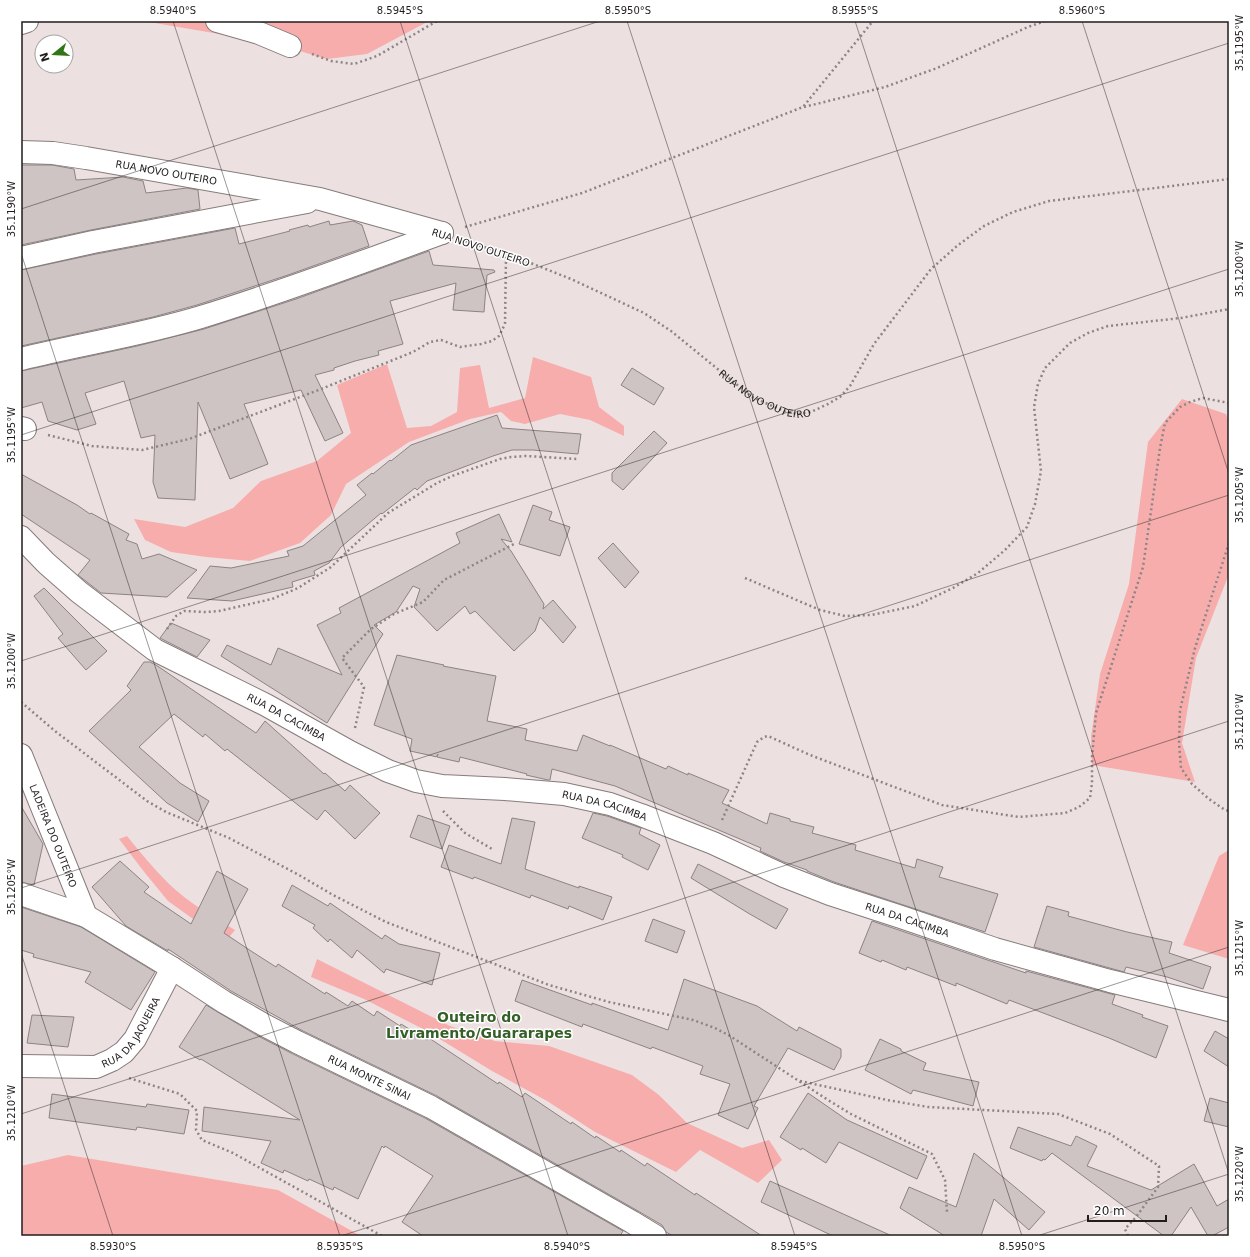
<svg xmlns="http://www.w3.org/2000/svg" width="1250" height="1257" font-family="'DejaVu Sans',sans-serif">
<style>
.green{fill:#f8adad}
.building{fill:#cec4c3;stroke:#8d8383}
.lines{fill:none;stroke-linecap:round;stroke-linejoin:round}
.minor-casing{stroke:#857c7b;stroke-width:24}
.path{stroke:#8d8585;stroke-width:2.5;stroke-dasharray:2 3;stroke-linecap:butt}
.minor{stroke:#fff;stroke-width:22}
.ticks{fill:none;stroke:#211d1d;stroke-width:1;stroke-opacity:0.45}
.labels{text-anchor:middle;stroke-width:3;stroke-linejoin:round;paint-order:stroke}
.street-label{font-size:10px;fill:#211d1d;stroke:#fff}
.district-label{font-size:14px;font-weight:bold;fill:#346027;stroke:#fff}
.neatline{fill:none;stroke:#211d1d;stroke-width:1.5}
.ticks-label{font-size:10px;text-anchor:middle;fill:#211d1d}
</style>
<rect width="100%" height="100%" fill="#ece1e0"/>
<g class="green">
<path d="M143,21H429L367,54L327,59L272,43Z"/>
<path d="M533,357L591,377L599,407L624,426V436L590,420L560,414L525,424L511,421L501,412L470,419L409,442L346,484L331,515L300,543L250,561L206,557L171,552L145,540L134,519L185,527L233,508L261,481L317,461L351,433L337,385L387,364L407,428L431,426L457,412L460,368L480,365L489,408L525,398Z"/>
<path d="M1182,399L1226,414L1229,422V574L1196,658L1182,743L1195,782L1092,765L1091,737L1100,674L1129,584L1148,442Z"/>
<path d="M127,836C140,852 154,869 169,884C189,903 212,916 235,930L225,942L168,901L145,873L119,839Z"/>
<path d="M1229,850V959L1183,945L1219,856Z"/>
<path d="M317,959L450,1026L495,1041L549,1046L632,1075L659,1095L687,1123L742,1148L769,1140L782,1160L758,1183L700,1150L676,1172L595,1132L547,1101L492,1071L425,1030L364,999L311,977Z"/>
<path d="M68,1155L278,1190L361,1236H21V1166Z"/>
</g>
<g class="building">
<path d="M21,165H52L74,169L76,180L123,177L143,181L146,193L187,188L198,190L200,209L91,230L21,245Z"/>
<path d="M329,221L330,225L353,221L362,225L369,246L288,275L197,305L153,317L21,346V270L96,254L235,228L239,244L290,231L289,230L308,225L309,227Z"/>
<path d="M429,251L433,265L494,270L495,272L487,275L484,312L453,310L456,283L390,301L403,344L378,351L379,355L355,361L334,368V370L315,375L343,433L325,441L301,390L244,404L268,464L230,479L198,402L195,500L158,498L153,482L155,435L141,438L124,381L85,393L96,424L77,430L48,421L42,402L21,408V371L137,346L204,329L296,299Z"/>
<path d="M632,368L664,388L654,405L621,385Z"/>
<path d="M497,415L502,428L581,434L578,454L533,450H512L493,456L427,481L417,490L415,488L382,514L381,513L341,547L329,563L314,571L315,575L292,582L293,587L232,601L187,598L210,566L231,568L289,556L287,551L303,546L366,495L357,485L372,473L373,474L390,460L391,461L411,445Z"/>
<path d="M654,431L667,443L623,490L612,481V473Z"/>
<path d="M21,474L77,505L90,514L91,513L129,534L126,540L137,544L142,559L159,554L197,570L167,597L101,593L78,575L90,560L21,514Z"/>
<path d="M533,505L552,512L549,520L570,527L560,556L519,544Z"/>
<path d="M499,514L512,542L501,539L511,551L544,604L543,609L553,600L576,627L563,643L540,617L535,631L514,651L475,611L470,614L465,606L437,631L414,607L420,589L413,586L396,612L374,625L383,634L327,723L221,656L227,645L271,665L278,648L342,675L317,625L341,613L339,608L460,543L456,533Z"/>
<path d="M613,543L639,572L625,588L598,558Z"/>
<path d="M44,588L107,651L86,670L58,638L63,634L34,596Z"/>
<path d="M171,623L210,640L197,657L160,638Z"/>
<path d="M397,655L444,665L443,666L496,676L487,721L527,729L525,740L577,751L583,735L610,746V745L666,769L668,766L688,775V773L729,790L722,803L767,824L770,813L790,819V821L814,827L812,833L856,845L855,850L915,868L917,859L943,867L939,877L998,894L985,932L834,882L807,871V870L784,862L760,851L761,848L615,786L552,769L550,780H548L526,775L527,774L460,757L459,762L437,757L438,754L436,757L433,756L410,751L412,739L374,725Z"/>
<path d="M144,662H150L156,665L256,733L265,721L324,774L325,773L345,791L350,785L380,813L355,839L325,810L317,820L227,749L225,751L205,734L203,737L174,714L139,747L180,783L209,801L198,822L167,803L89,731L131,690L127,686Z"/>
<path d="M21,806L43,844L34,885L21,882Z"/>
<path d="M593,813L607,816L641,828L639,834L660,845L648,870L622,857L623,855L582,838Z"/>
<path d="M418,815L450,826L442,849L410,837Z"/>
<path d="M512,818L535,822L525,869L579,888V886L612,897L603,920L569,906L568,909L531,895L530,898L474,877L473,879L441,867L449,845L501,864Z"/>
<path d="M120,861L149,887L144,892L191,924L217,871L248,889L224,933L251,951L276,967L278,964L325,994L326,992L348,1006L352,1001L374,1016L377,1011L400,1026L401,1024L427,1040L429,1038L498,1084L499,1082L522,1097L525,1093L571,1124L572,1122L595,1138L596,1136L620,1152L621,1150L645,1166L647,1163L695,1195L696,1193L762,1236H673L666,1232L662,1225L638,1211L437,1096L303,1031L231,991L168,949V951L126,926L92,887Z"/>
<path d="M698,864L788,909L776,929L748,913L691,878Z"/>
<path d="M292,885L328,906L330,903L382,939L385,935L399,944L440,953L432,985L386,969L384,973L357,950L352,958L330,939L328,942L313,928L315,925L282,906Z"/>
<path d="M1047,906L1069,912L1068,916L1127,932L1172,942L1169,953L1211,967L1203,989L1167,977L1126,967L1124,972L1034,947Z"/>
<path d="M21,907L81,927L155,972L131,1010L85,982L91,972L33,957L34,954L21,950Z"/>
<path d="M653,919L685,931L677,953L645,941Z"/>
<path d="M872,921L1026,973V971L1115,995L1112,1004L1143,1015L1142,1017L1168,1026L1156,1058L1109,1038L1009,1000L1007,1004L956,983V986L907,967L906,970L882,960L881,962L859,953Z"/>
<path d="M684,979L757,1006L797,1031L799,1027L841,1049V1057L834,1070L788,1048L754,1106L758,1108L748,1129L718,1115L730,1084L700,1074L703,1066L652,1047L651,1049L583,1024L582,1027L515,1001L522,980L592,1005V1003L668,1030Z"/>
<path d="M206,1005L260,1037L291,1053L425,1118L623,1231L620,1236H423L402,1222L433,1176L385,1146L384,1148L382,1146L358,1199L334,1187L333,1190L309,1179L308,1181L284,1170L283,1173L261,1163L271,1141L202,1131L204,1107L300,1120L201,1059L200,1060L179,1047Z"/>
<path d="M32,1015L74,1017L68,1047L27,1043Z"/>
<path d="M1215,1031L1229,1039V1067L1204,1051Z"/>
<path d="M880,1039L901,1049V1051L926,1063L923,1070L979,1082L973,1106L913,1090L911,1094L865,1070Z"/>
<path d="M808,1093L847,1120L927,1156L917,1179L839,1142L826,1163L802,1148L801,1150L780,1137Z"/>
<path d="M52,1094L146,1107L147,1104L189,1110L184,1134L137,1127L136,1130L49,1118Z"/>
<path d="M1210,1098L1229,1103V1127L1204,1121Z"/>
<path d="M1018,1127L1071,1146L1076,1136L1097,1146L1087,1166L1151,1190L1194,1164L1217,1206L1229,1199V1227L1212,1236H1208L1191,1207L1171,1236H1164L1052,1153L1045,1160L1043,1159L1042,1161L1010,1148Z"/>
<path d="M974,1153L1045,1212L1029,1230L994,1199L981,1236H945L900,1208L909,1187L956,1207Z"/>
<path d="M770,1181L892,1236H833L761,1202Z"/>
</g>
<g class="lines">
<defs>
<g id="minor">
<path d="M217,21L259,33L290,46"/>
<path d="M21,23L27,21"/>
<path id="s2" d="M21,152L53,153L86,158L320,199L442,233"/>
<path d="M21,258L93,242L307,202"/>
<path d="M21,359C81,344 142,335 201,317C283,292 362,262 442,233"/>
<path d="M21,428L25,429"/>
<path id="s3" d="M21,537L46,563L79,592L155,650L266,705L350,752L388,771L416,781L442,786L505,789L564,794L610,804L641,815L713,843L784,876L830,894L901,917L995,949L1110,981L1229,1010"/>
<path id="s4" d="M21,755L86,916"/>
<path id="s5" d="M21,894L86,916L172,968L224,1002L266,1026L297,1042L431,1107L632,1222L655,1236"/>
<path id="s6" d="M21,1066L96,1067L112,1060L124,1052L135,1039L172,968"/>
</g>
</defs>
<use href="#minor" class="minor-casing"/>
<g class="path">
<path d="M312,54L331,61L354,64L377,56L437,21"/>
<path d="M804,107L885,87L937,68L1028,27L1045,21"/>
<path d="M465,227L582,193L803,107L873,21"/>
<path id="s1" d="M465,241L513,256L571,279L644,313L671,331L752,397L786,412L798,414L811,412L828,404L840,397L850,386L874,344L931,269L957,246L984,226L1013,212L1049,201L1229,179"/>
<path d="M48,435L92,446L142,450L189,439L316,391L413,352L430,342L441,340L460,347L481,344L492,341L499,336L505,324L506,254"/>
<path d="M1229,543L1195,648L1180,710L1179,743L1181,768L1192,784L1209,799L1225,810L1229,811"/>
<path d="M745,578L820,610L845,616L871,615L915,606L953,588L978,573L1005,550L1027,527L1035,504L1041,471L1034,407L1038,384L1045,368L1070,343L1088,333L1108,326L1181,318L1229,309"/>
<path d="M167,629L176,616L184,611L206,612L219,611L272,599L298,588L331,567L388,513L437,483L452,476L500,459L511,457L526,456L577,459"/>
<path d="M21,702L55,731L147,801L166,812L229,838L299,875L333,895L386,922L549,985L609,1002L693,1020L715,1028L730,1036L828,1100L851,1114L932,1154L945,1180L947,1212"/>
<path d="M355,728L364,687L342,658L371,629L394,614L423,602L444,580L514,544"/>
<path d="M443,811L465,833L492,849"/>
<path d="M722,820L757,742L764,737L768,736L810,755L942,805L1019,817L1065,813L1079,807L1090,798L1092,783V757L1096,713L1143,567L1160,448L1165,423L1180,407L1190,402L1203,398L1229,403"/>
<path d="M129,1078L180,1094L197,1111L196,1130L202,1140L233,1153L382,1236"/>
<path d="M800,1081L887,1100L928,1107L1058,1114L1110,1134L1159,1166L1158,1187L1136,1217L1125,1229L1128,1236"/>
</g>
<use href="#minor" class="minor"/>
</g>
<path class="ticks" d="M173,21L568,1236M400,21L795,1236M627,21L1022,1236M855,21L1229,1174M1082,21L1229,474M21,209L600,21M21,253L340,1236M21,435L1229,43M21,661L1229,269M21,888L1229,495M21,953L113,1236M21,1114L1229,721M341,1236L1229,947M1037,1236L1229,1174"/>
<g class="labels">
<g class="street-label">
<text dy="4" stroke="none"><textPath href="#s2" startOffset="147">RUA NOVO OUTEIRO</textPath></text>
<text transform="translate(481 247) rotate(18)" y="4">RUA NOVO OUTEIRO</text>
<text dy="4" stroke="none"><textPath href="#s1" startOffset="341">RUA NOVO OUTEIRO</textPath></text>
<text dy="4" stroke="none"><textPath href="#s3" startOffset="323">RUA DA CACIMBA</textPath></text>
<text dy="4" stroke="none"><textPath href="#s3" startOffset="659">RUA DA CACIMBA</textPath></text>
<text dy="4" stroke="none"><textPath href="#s4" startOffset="87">LADEIRA DO OUTEIRO</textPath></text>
<text dy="4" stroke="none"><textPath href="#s3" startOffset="983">RUA DA CACIMBA</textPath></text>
<text dy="4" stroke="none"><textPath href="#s6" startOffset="126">RUA DA JAQUEIRA</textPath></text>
<text dy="4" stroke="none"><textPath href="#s5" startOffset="395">RUA MONTE SINAI</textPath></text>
</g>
<g class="district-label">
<text x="479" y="1022">Outeiro do<tspan x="479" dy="16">Livramento/Guararapes</tspan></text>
</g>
</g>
<rect width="1250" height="1257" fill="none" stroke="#ffffff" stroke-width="44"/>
<g transform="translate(54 54) rotate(252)"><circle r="19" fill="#ffffff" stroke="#a6a5a5"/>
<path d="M0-3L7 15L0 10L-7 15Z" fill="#307617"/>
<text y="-6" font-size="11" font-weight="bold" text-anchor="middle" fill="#211d1d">N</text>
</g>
<path d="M1088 1215v6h78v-6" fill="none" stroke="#211d1d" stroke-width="2"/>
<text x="1094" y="1215" font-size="12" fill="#211d1d" stroke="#ffffff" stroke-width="3" paint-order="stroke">20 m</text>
<rect x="22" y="22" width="1206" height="1213" class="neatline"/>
<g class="ticks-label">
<text x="173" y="14">8.5940°S</text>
<text x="400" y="14">8.5945°S</text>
<text x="628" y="14">8.5950°S</text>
<text x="855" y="14">8.5955°S</text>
<text x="1082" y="14">8.5960°S</text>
<text transform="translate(1239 43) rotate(-90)" y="4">35.1195°W</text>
<text transform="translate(11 209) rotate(-90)" y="4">35.1190°W</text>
<text transform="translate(1239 269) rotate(-90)" y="4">35.1200°W</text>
<text transform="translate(11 435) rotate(-90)" y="4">35.1195°W</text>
<text transform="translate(1239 495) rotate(-90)" y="4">35.1205°W</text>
<text transform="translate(11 661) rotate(-90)" y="4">35.1200°W</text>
<text transform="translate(1239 722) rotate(-90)" y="4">35.1210°W</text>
<text transform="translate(11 887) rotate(-90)" y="4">35.1205°W</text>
<text transform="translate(1239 948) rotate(-90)" y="4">35.1215°W</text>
<text transform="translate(11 1113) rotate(-90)" y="4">35.1210°W</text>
<text transform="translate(1239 1174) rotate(-90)" y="4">35.1220°W</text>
<text x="113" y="1250">8.5930°S</text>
<text x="340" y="1250">8.5935°S</text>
<text x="567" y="1250">8.5940°S</text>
<text x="794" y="1250">8.5945°S</text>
<text x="1022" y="1250">8.5950°S</text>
</g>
</svg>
